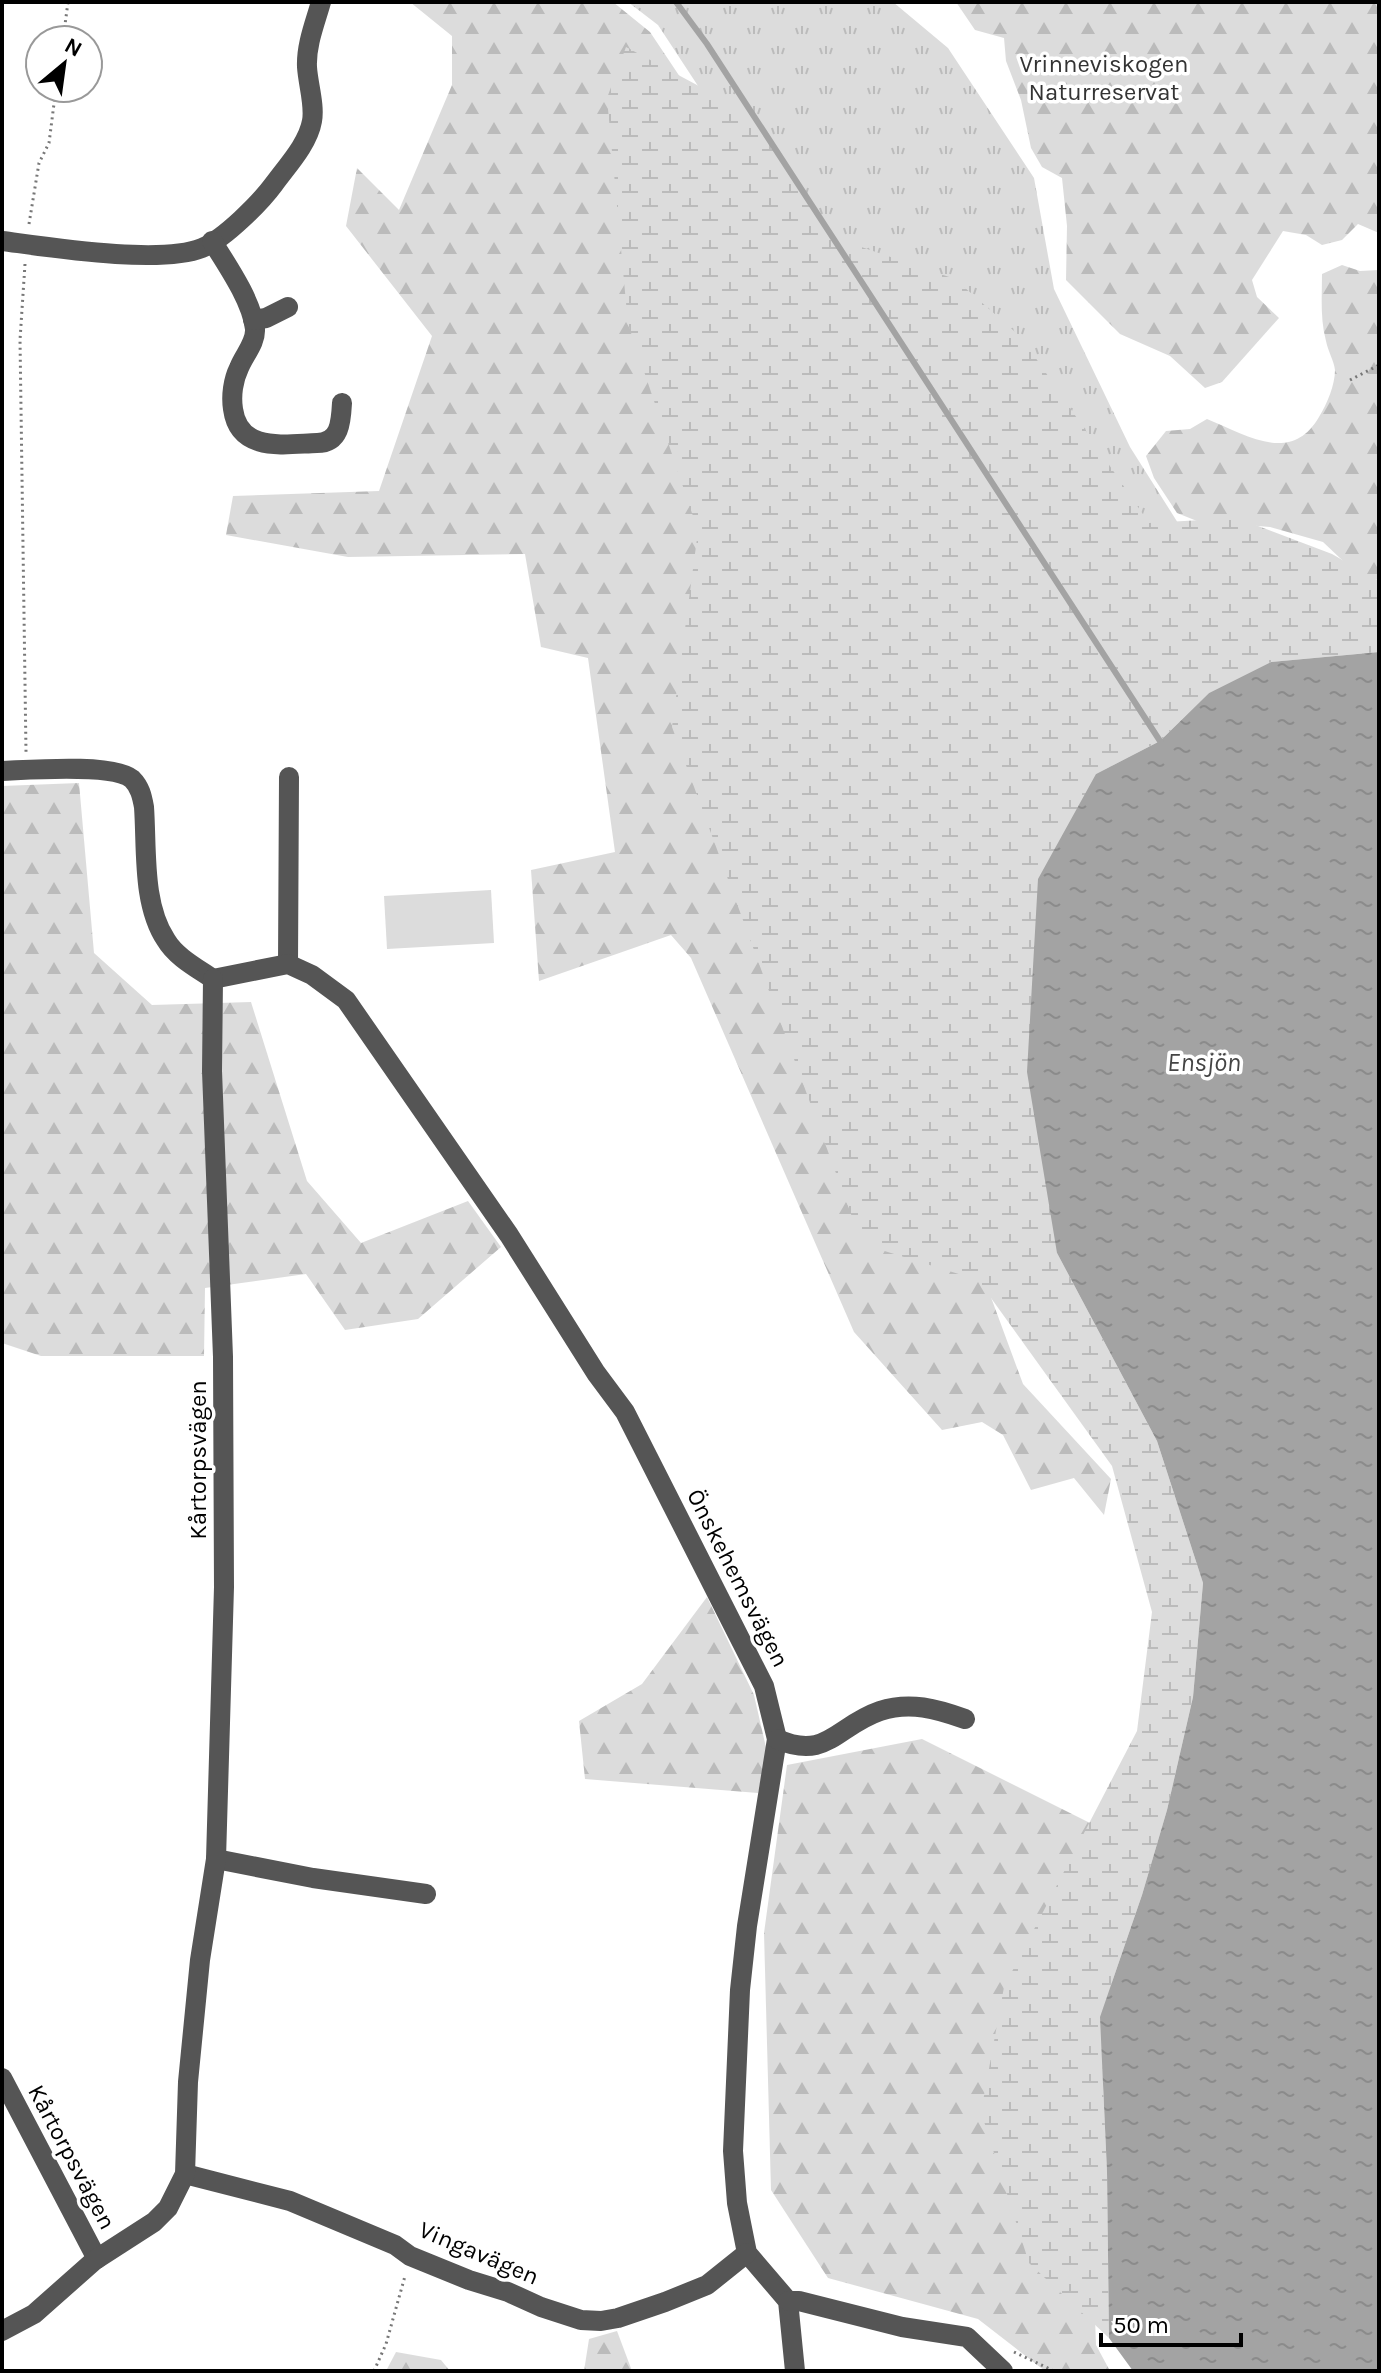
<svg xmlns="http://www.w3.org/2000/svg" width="1381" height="2373" font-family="Karla,sans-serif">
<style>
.grass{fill:url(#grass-tufts)}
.forest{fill:url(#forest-firs)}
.wetland{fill:url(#wetland-marsh)}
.pitch{fill:#dcdcdc}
.water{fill:url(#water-ripples)}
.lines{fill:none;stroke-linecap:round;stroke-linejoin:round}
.stream{stroke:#a3a3a3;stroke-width:6}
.path{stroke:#777;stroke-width:3;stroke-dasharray:2 4;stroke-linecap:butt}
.minor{stroke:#555;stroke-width:20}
.labels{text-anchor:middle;stroke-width:7;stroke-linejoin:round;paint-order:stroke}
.park-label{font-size:24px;fill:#333;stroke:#fff}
.street-label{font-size:24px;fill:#000;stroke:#fff}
.water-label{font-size:26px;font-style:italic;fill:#444;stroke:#fff}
</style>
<defs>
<pattern id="grass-tufts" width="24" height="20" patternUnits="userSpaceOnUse" patternTransform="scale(2)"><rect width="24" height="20" fill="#dcdcdc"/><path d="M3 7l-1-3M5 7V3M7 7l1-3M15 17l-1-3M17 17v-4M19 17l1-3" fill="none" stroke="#bbb"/></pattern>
<pattern id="forest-firs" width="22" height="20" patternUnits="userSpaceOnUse" patternTransform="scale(2)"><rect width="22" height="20" fill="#dcdcdc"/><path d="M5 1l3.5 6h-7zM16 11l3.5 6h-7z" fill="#bbb"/></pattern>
<pattern id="wetland-marsh" width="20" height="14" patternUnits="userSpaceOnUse" patternTransform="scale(2)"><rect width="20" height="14" fill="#dcdcdc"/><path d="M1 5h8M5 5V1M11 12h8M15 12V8" fill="none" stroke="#bbb"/></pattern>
<pattern id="water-ripples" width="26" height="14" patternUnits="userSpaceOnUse" patternTransform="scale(2)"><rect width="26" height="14" fill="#a3a3a3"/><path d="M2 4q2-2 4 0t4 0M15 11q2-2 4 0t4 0" fill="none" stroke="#8b8b8b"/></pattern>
</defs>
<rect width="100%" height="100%" fill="#fff"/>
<path class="grass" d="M628,2H893L948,48L1034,178L1054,289L1130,447L1178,523L1055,630L658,25Z"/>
<g class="forest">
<path d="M410,2H613L650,32L1051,633L961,1216L1023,1384L1111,1479L1104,1515L1074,1478L1031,1490L1003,1435L982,1422L942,1430L854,1332L691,958L671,935L539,981L531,870L615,852L588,658L541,647L525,554L348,557L226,535L233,496L379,491L432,336L346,226L357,168L399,210L452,85V36Z"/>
<path d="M956,2H1379V233L1358,224L1342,240L1322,245L1306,235L1283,231L1252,280L1257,297L1279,318L1222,382L1205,388L1170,356L1120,334L1066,280L1067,226L1062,178L1042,167L1031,148L1021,100L1006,61L1004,38L975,30Z"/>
<path d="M1342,265L1360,271L1379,270V580L1359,576L1323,542L1270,527L1197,521L1177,513L1154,478L1146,456L1166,431L1190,429L1207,419C1247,435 1291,465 1319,417C1327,404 1335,385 1335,370C1334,361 1328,351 1326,341C1320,319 1322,296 1322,274Z"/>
<path d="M79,783L94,953L152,1005L251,1002L307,1181L361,1243L468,1201L501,1247L418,1319L345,1330L306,1274L205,1288L204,1356H41L2,1343V786Z"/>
<path d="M707,1597L754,1695L767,1752L758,1793L585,1779L579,1721L642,1684Z"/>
<path d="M922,1739L1122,1839L1092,2238L1096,2345L1110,2371H1045L978,2319L828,2278L771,2190L764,1933L787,1765Z"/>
<path d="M617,2331L632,2371H584L589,2339Z"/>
<path d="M396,2352L441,2360L450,2371H386Z"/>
</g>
<path class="wetland" d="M626,47L753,115L832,237L955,279L1022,338L1149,523L1237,518L1332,554L1379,581V652L1271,662L1209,693L1160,741L1096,774L1057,1253L1157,1441L1203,1583L1193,1697L1167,1810L1142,1895L1100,2017L1107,2172L1109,2338L1029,2263L981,2112L1004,1987L1137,1731L1152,1612L1112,1466L978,1280L862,1244L672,727L698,531L628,324L607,98Z"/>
<path class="pitch" d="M491,890L494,943L387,949L384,896Z"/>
<path class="water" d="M1379,652V2371H1133L1109,2338L1107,2172L1100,2017L1142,1895L1167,1810L1193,1697L1203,1583L1157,1441L1057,1253L1027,1072L1038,879L1096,774L1160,741L1209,693L1271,662Z"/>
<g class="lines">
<path class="stream" d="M676,2L707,44L1160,741"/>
<g class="path">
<path d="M63,40L68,2"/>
<path d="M29,224L39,163L49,143L56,88"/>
<path d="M25,264L20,340L26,752"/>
<path d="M1350,380L1379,365"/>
<path d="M1014,2352L1054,2371"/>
<path d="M374,2371L386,2344L405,2276"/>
</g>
<g class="minor">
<path d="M2,241C48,247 160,265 202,248C224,239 260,203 274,184C287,166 308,144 312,121C315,105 308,84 307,67C306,45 315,23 321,2"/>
<path d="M212,241C227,265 252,301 255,329C256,343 244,355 239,368C233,380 231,396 233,409C239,453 284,444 317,443C340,443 341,422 342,403"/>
<path d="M253,320L266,318L288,307"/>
<path d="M2,771C29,770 112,763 132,779C140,787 142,796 144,807C147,849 142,904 166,940C176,957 197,968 213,979"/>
<path d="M288,964L289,777"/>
<path d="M213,979L288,964L312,975L346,1000L509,1235L596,1373L625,1412L764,1686L777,1739L747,1926L740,1990L733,2151L737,2203L747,2253L788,2301L795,2371"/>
<path d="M777,1739C827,1761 836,1726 880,1711C910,1701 937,1709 965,1719"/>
<path d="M216,1859L313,1878L426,1894"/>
<path d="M2,2078L97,2259"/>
<path d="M185,2174L290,2201L395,2245L410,2256L469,2280L508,2292L541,2307L581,2320L601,2321L618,2318L665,2302L707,2285L747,2253"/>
<path d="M788,2301H799L902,2327L967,2337L1003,2371"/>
<path d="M2,2331L34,2314L95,2260L154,2222L168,2208L185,2174L188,2082L200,1960L216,1859L224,1587L223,1357L212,1071L213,979"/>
</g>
</g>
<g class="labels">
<g class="park-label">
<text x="1104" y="72">Vrinneviskogen<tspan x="1104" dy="28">Naturreservat</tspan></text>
</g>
<g class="street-label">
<text transform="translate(198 1460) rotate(-90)" y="8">Kårtorpsvägen</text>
<text transform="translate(738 1578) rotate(63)" y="8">Önskehemsvägen</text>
<text transform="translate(72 2157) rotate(62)" y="8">Kårtorpsvägen</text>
<text transform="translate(479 2253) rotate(23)" y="8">Vingavägen</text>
</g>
<g class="water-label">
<text x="1204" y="1071">Ensjön</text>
</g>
</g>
<rect width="1381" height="2373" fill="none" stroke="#000000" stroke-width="8"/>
<g transform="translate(64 64) rotate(29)"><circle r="38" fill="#ffffff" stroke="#999999" stroke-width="2"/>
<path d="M0-6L14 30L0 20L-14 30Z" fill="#000000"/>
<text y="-12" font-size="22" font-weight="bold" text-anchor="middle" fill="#000000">N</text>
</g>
<path d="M1101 2333v12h140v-12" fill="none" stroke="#000000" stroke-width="4"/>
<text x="1113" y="2333" font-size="24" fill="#000000" stroke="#ffffff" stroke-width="6" paint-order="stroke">50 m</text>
</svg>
